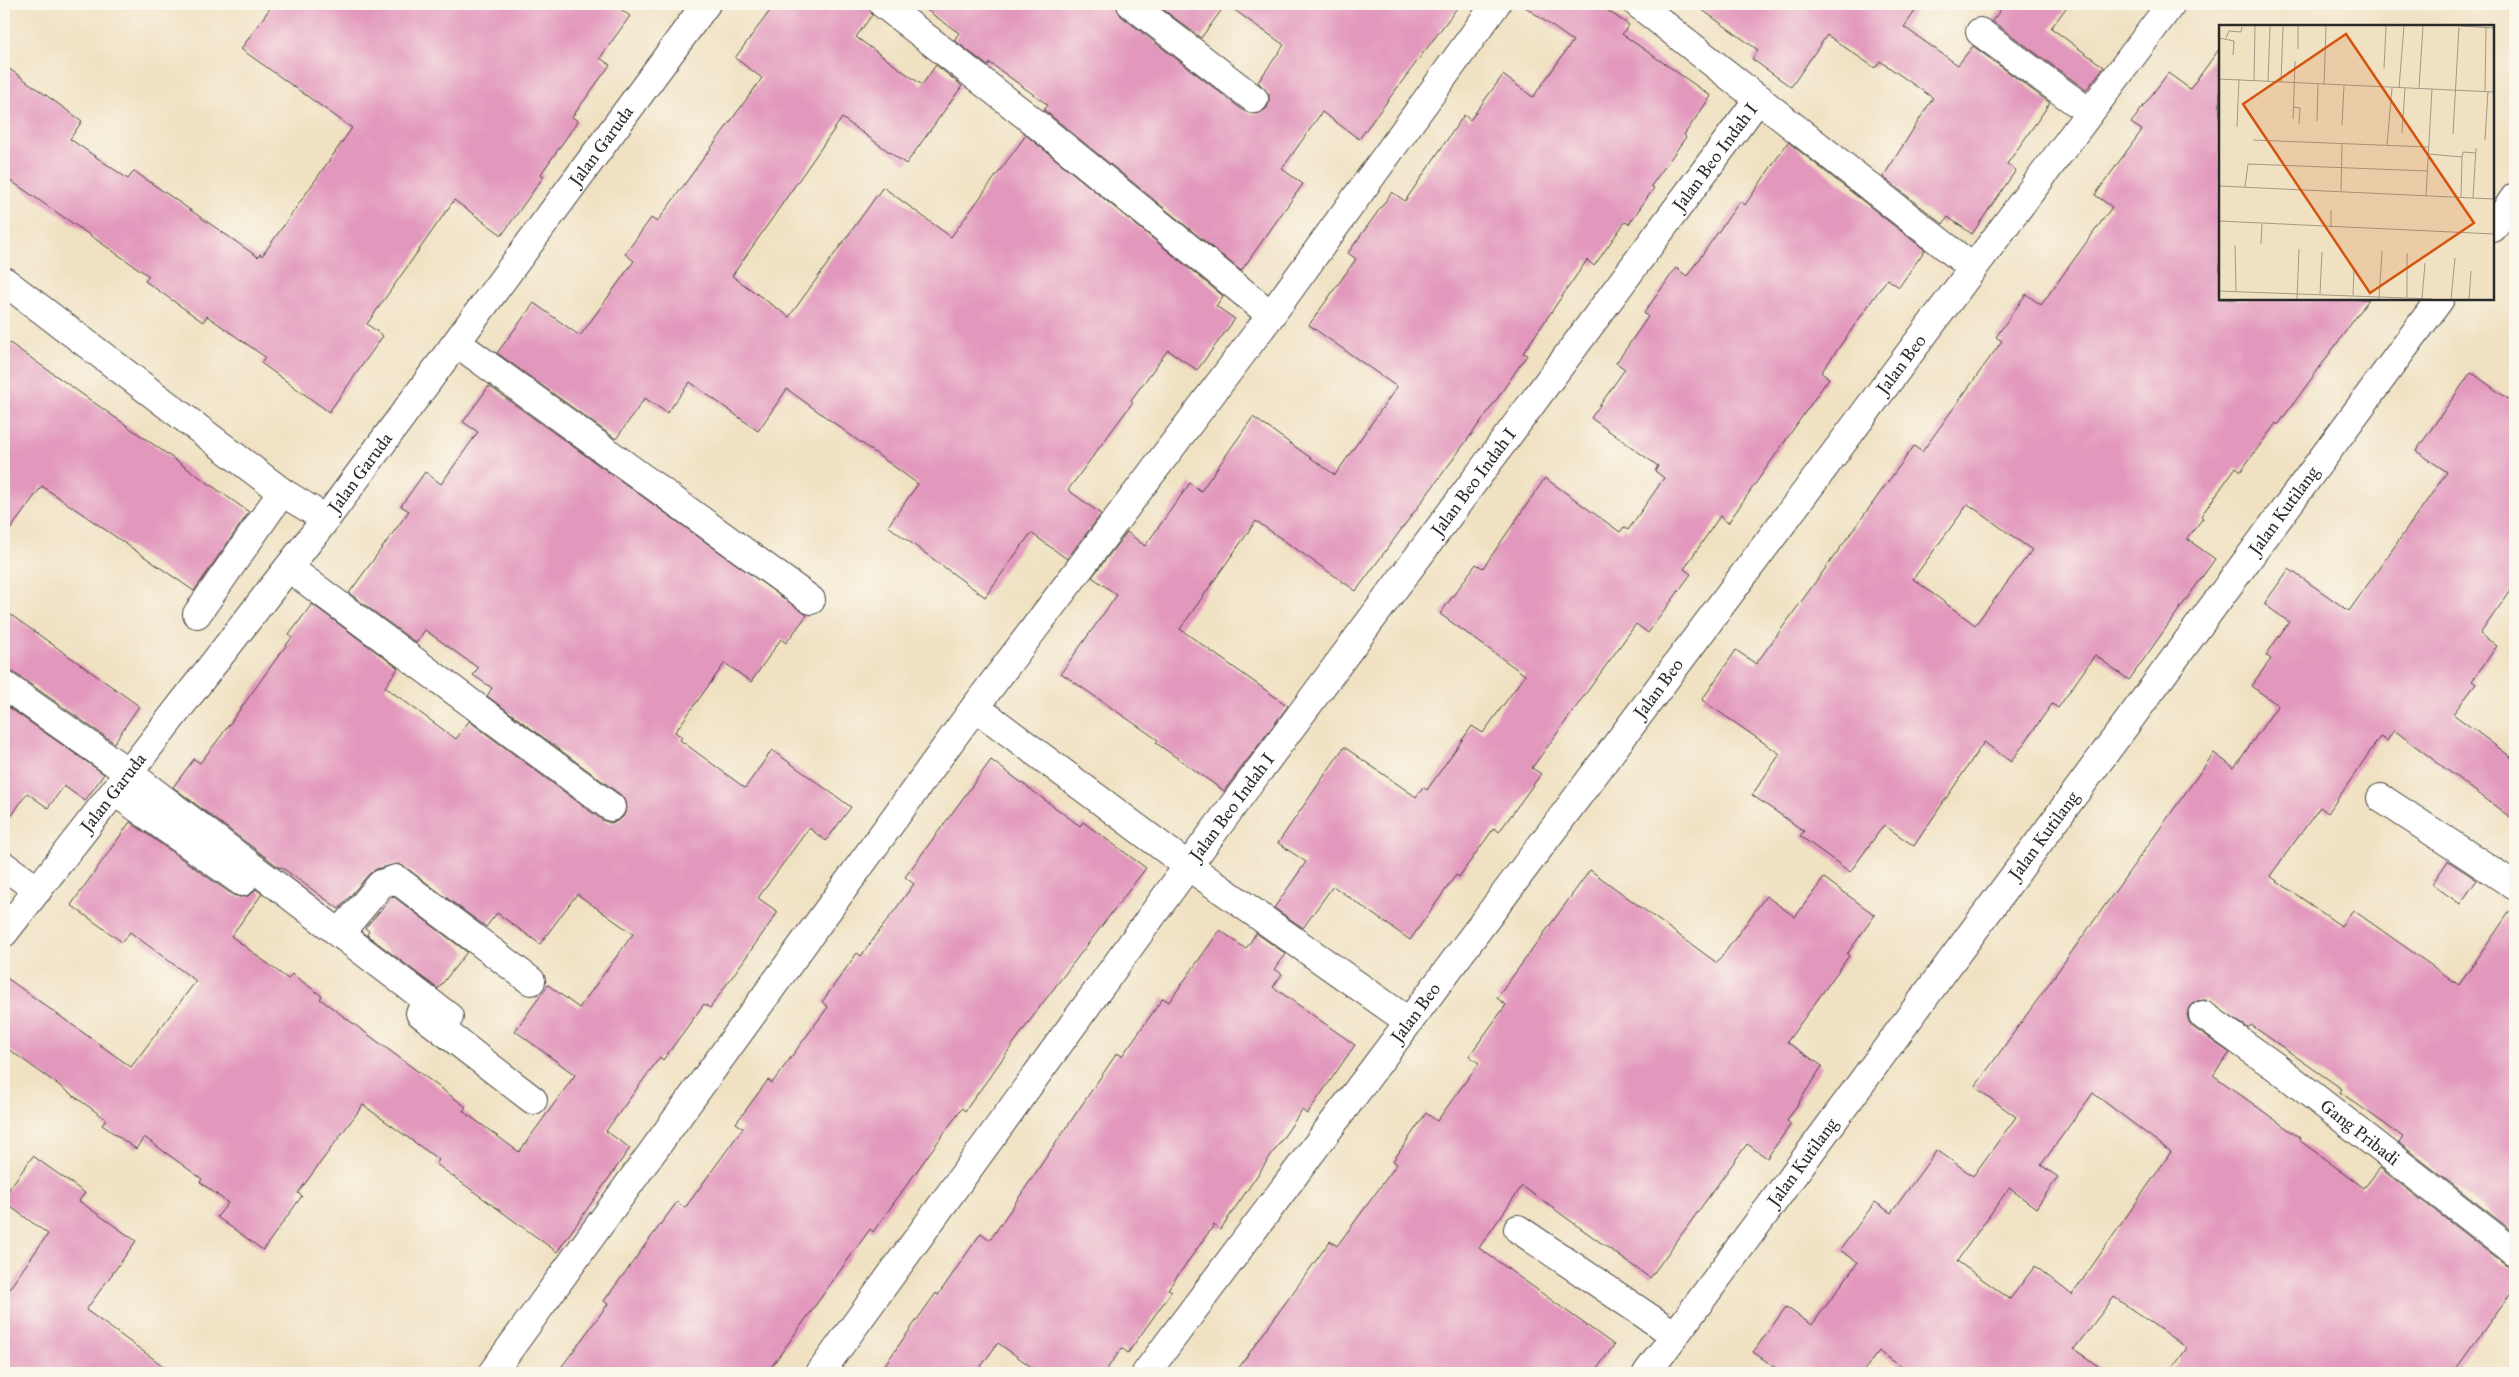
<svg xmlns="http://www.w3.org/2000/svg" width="2519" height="1377" font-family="'IM FELL Great Primer',serif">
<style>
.building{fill:#e297bc;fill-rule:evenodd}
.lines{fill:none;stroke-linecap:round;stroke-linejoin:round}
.minor-casing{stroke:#494642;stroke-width:30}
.minor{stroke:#fff;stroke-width:28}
.labels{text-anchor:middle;stroke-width:4;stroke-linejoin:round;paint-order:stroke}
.street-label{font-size:18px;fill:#2b2b2b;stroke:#fbf7ec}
.inset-road{fill:none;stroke:#a19886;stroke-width:1}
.view{fill:#d5540f;fill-opacity:0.15;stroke:#d5540f;stroke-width:2.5}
.inset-edge{fill:none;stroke:#2b2b2b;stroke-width:2.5}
</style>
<rect width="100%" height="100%" fill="#fbf7ec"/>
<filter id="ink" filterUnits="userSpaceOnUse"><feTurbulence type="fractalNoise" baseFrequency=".02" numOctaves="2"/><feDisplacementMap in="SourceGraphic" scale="10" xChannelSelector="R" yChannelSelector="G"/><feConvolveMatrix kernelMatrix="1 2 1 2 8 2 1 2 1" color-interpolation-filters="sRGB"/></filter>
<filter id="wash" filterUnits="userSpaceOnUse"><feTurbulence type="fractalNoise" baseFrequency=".0096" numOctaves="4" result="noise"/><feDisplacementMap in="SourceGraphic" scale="20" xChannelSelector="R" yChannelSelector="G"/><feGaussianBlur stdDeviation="1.12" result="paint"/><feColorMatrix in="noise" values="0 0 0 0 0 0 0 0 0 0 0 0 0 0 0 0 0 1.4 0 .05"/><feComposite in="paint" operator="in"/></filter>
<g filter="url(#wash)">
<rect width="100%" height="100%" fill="#f0e1c2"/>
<g id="blocks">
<g class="building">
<path d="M273,4H613L630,16L600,58L610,65L572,117L578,121L541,174L544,176L502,235L454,200L367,324L383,336L329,412L261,363L265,357L207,316L203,322L145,281L149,276L4,176V65L82,121L70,139L128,179L134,171L258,257L260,254L262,256L352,128L241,49Z"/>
<path d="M775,4H868L872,15L856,37L922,85L936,65L962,86L906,164L842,118L732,276L789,317L883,187L951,237L1026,135L1223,296L1216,306L1235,319L1197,370L1168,350L1131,400L1133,402L1068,490L1101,514L1067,559L1031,533L985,597L888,526L918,484L787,389L758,431L690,382L667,413L645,398L616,439L497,353L534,303L580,336L634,261L625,254L651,218L657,222L762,78L735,58Z"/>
<path d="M918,4H1116L1121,16L1244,111L1252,114L1260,113L1267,108L1269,102V94L1258,82L1284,45L1226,4L1201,38L1156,4H1460L1359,139L1322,112L1282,169L1303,184L1241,271L1044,110L1048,105L990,63L988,66L954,40L959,33Z"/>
<path d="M1521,4H1598L1629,25L1622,34L1711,96L1684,135L1686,137L1651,186L1654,188L1629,224L1625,222L1594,266L1587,260L1523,353L1527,355L1490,409L1356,591L1256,521L1180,629L1288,706L1224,791L1156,743L1158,740L1061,673L1117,595L1092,577L1127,532L1145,546L1190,483L1201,491L1253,417L1335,475L1397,387L1309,325L1356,259L1348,253L1392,192L1405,201L1464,115L1470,120L1503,75L1533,97L1573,41Z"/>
<path d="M1694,4H1920L1904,27L1958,65L1973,46L2050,103L2007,164L2016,170L1972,234L1948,217L1943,224L1883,177L1933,98L1880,61L1875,68L1827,35L1791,87L1752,59L1758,50Z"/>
<path d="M2005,4H2069L2051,28L2104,67L2086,90L1992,21Z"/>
<path d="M2220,48V299H2369L2278,425L2276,423L2241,471L2236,467L2201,516L2203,518L2187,539L2215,559L2129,680L2095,655L2058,708L2052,704L2011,762L1984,742L1914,846L1884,825L1850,872L1800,836L1804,831L1752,795L1780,754L1702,700L1736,650L1756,664L1914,446L1922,452L2002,341L1996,337L2026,294L2041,305L2112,207L2095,195L2142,130L2131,123L2168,73L2190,89ZM1968,504L2032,550L1975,625L1913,579Z"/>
<path d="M1788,142L1925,250L1899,287L1887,279L1821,373L1829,378L1728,523L1720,516L1684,569L1691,574L1648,633L1636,624L1532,768L1541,774L1499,832L1494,828L1459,877L1456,875L1410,940L1333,886L1303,928L1274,908L1306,862L1278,843L1344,747L1416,797L1423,787L1427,790L1472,726L1483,733L1525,675L1440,614L1476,564L1483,568L1545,478L1620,532L1624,527L1628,530L1664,478L1655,471L1658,466L1591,418L1625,369L1616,363L1648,317L1644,313L1676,268L1687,276L1740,201L1745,205Z"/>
<path d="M4,339L249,512L194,591L42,486L4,538Z"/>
<path d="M2471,372L2515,404V584L2480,634L2497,646L2472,681L2476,684L2453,714L2515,760V821L2394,730L2387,741L2380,737L2328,813L2320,807L2270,876L2341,926L2353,910L2459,985L2515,904V1233L2399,1143L2403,1137L2340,1092L2342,1089L2251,1025L2248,1028L2205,1000L2197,1001L2191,1006L2187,1014L2189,1022L2194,1028L2230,1053L2213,1075L2300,1138L2299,1140L2364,1188L2380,1168L2505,1265L2515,1268V1287L2453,1373H2169L2187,1348L2114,1297L2074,1349L2108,1373H1910L1879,1351L1862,1373H1783L1753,1352L1786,1307L1812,1325L1858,1262L1840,1250L1875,1202L1891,1213L1937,1150L1973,1176L2016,1117L1975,1087L2214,753L2234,768L2278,705L2251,686L2271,659L2266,655L2289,622L2264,604L2289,569L2349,611L2447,472L2416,451ZM2093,1093L2171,1152L2072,1295L2035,1266L2010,1299L1957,1261L2009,1188L2036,1208L2058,1177L2041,1165Z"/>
<path d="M489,386L807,615L786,643L781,639L751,682L725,663L675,732L682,737L680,740L745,788L772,750L851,807L826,841L809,828L758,898L778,912L710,1008L704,1004L663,1060L660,1057L606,1131L630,1148L557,1252L436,1164L439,1160L363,1105L298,1193L302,1196L263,1250L217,1217L228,1203L200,1182L202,1179L144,1137L136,1149L102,1125L106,1119L4,1046V976L131,1067L196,981L130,932L122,942L71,905L130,822L233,895L240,897L248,896L256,889L262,894L231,936L288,979L292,974L322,996L320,999L466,1107L463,1111L519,1152L575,1075L515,1031L548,985L579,1008L633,934L577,894L540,944L497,913L486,927L405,867L398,864L376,869L369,874L339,909L281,867L280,868L173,787L194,759L200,763L221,736L292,637L289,635L312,604L398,668L385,687L456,739L469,721L602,820L610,823L617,821L623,817L627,808L625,801L621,795L487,696L492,688L473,675L478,668L425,630L416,643L349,593L409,511L401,506L425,472L441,484L478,432L463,422Z"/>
<path d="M4,610L139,706L114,743L13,672L4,670Z"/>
<path d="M4,704L104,774L85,801L64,786L48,808L27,793L4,827Z"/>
<path d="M991,760L1080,826L1083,822L1146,868L1042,1004L965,1111L962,1108L873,1232L870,1229L767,1373H557L608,1304L604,1301L677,1202L685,1208L743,1128L736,1123L768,1080L772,1083L828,1007L822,1002L857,953L861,956L914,884L905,877Z"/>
<path d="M2448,861L2477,880L2460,904L2432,884Z"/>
<path d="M1590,870L1717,963L1766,896L1795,917L1824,878L1875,915L1847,954L1849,956L1787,1042L1822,1066L1787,1121L1791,1124L1767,1158L1747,1144L1650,1278L1522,1186L1479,1248L1614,1345L1594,1373H1235L1330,1241L1337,1246L1397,1164L1393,1161L1426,1113L1437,1121L1479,1063L1469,1056L1506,1005L1497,998Z"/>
<path d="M393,896L467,952L438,989L367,935L369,931L365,928Z"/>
<path d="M1220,930L1246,949L1256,933L1286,954L1275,969L1282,974L1273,987L1355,1045L1307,1114L1302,1110L1220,1230L1214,1225L1168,1289L1172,1291L1128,1353L1122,1348L1104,1373H1040L998,1343L976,1373H879L936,1293L938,1295L981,1233L990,1240L1117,1053L1122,1056L1163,998L1169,1002Z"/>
<path d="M33,1156L85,1193L79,1201L136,1241L86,1310L173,1373H4V1296L48,1234L4,1202V1196Z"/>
</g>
</g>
</g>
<g filter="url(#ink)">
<use href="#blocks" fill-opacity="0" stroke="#494642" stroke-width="1"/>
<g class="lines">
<defs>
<g id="minor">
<path d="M883,4L1029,118L1271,315"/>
<path d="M1131,4L1254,99"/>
<path d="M1638,4L1973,268"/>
<path d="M1980,32L2089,112"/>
<path d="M2493,228L2515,197"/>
<path d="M4,281L282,492L326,519"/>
<path d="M457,343L811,600"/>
<path d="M289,568L611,807"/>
<path d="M197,614L282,492"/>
<path d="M4,685L129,773L449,1017"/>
<path d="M975,707L1188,866L1408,1021"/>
<path d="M115,792L242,882"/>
<path d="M2381,798L2515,886"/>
<path d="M4,866L38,890"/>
<path id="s1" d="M4,933L326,519L706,4"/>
<path d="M339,934L381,884L396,879L531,981"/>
<path d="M420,1013L533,1100"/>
<path id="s2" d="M2203,1015L2276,1067L2515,1253"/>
<path d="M1518,1229L1675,1335"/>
<path d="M492,1373L975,707L1271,315L1496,4"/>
<path id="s3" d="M820,1373L1188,866L1759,98"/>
<path id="s4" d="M1146,1373L2171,4"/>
<path id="s5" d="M1647,1373L2440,299"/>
</g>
</defs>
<use href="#minor" class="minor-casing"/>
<use href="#minor" class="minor"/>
</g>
</g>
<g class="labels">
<g class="street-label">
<text dy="6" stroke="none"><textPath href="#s1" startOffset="988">Jalan Garuda</textPath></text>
<text dy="6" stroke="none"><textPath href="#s3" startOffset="1510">Jalan Beo Indah I</textPath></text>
<text dy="6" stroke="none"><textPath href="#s4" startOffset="1260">Jalan Beo</textPath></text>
<text dy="6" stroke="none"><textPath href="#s1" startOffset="582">Jalan Garuda</textPath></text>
<text dy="6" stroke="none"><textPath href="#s3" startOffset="1105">Jalan Beo Indah I</textPath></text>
<text dy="6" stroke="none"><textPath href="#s5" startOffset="1072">Jalan Kutilang</textPath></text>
<text dy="6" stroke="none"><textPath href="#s4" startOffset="855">Jalan Beo</textPath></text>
<text dy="6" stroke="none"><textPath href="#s1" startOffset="178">Jalan Garuda</textPath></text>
<text dy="6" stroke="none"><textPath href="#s3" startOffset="700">Jalan Beo Indah I</textPath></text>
<text dy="6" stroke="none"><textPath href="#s5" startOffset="668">Jalan Kutilang</textPath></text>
<text dy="6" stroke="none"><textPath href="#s4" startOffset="450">Jalan Beo</textPath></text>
<text dy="6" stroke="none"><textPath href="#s2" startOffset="196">Gang Pribadi</textPath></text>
<text dy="6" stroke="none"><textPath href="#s5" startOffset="262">Jalan Kutilang</textPath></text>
</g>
</g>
<g transform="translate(2219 25)">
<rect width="275" height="275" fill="#f0e1c2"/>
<path class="inset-road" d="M242,1L275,3M0,13L15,16L14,30M7,13L10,6L22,7L23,2M79,24V1M165,43L167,1M0,54L275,67M35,55L36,1M49,56L51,2M62,57L64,2M105,60L107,1M180,63L185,1M200,63L204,1M266,66L267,2M74,82L81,83L80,99M74,94L76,36M98,96L99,59M123,100L125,61M18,102L20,54M183,108L186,63M234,109L240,2M34,115L209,122M266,115L269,66M168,120L173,63M210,129L243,132L244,127L257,128M0,161L275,174M26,162L29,139L209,146M122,166L123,118M207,171L213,64M242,172L243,132M254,173L257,123M112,185V203M0,196L275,209M42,219L43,199M16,220L17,266M0,266L213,274M101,269L103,227M134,270L135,245M188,272V228M78,274L80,224M160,274L163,226M203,274L206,238M232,274L236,233M250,274L252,246"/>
<path class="view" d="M127,9L255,198L151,268L24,79Z"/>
<rect width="275" height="275" class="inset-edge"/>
</g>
<rect width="2519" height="1377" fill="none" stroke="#fbf7ec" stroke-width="20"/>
</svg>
